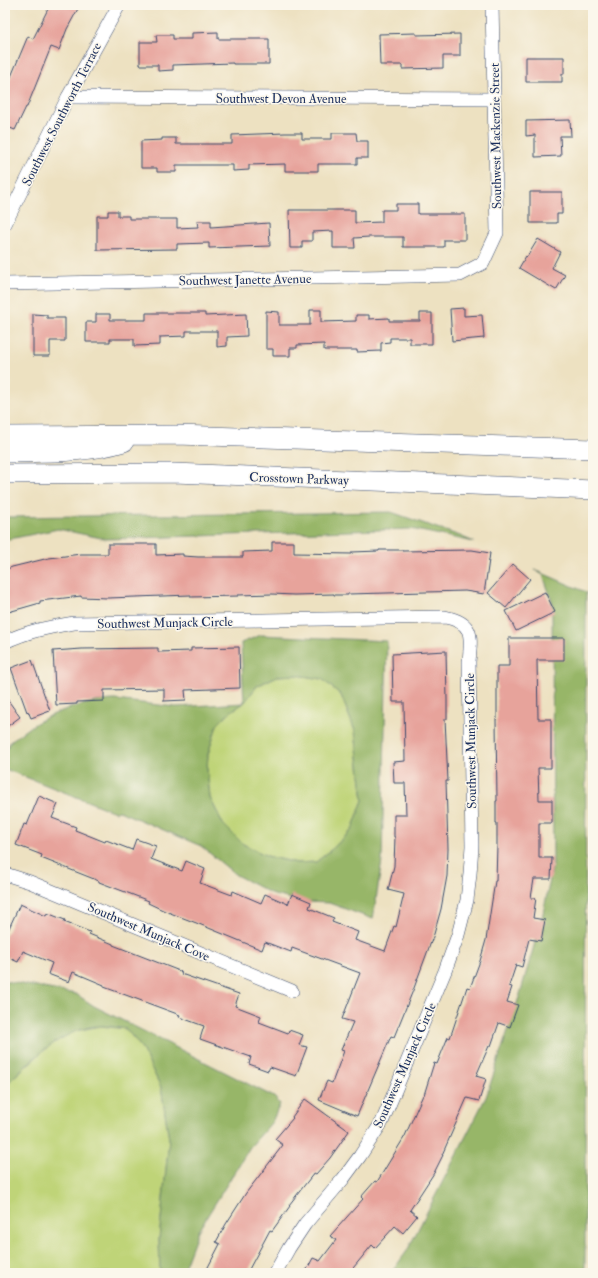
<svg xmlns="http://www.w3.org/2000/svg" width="598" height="1278" font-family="'IM FELL Double Pica',serif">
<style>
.green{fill:#bfd478;stroke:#6d826b}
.forest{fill:#97b668;stroke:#597263;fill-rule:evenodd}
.building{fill:#e7a39b}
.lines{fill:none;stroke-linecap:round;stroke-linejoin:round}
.street-casing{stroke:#3a4a6d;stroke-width:14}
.secondary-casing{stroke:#3a4a6d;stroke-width:20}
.street{stroke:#fff;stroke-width:13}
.secondary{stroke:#fff;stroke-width:19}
.labels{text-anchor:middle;stroke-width:3;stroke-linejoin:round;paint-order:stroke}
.street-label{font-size:13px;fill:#1b2f5e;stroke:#fbf7ec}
</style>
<rect width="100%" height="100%" fill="#fbf7ec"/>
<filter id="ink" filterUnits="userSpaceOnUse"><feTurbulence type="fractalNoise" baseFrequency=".025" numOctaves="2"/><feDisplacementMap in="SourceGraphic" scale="8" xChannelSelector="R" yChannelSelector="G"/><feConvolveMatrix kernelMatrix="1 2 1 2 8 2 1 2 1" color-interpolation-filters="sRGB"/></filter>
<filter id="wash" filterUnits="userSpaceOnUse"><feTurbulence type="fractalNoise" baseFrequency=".012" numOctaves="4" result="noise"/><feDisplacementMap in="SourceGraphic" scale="16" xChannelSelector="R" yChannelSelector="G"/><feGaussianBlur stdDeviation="0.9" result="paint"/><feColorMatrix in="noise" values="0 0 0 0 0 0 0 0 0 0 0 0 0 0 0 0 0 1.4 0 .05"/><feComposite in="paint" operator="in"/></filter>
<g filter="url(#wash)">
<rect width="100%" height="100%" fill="#ede1c1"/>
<g class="green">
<path d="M296,675L322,679L341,695L355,731L363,800L352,830L332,849L316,862L297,863L267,856L243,844L223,824L210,798L207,769L208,754L217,725L230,712L244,703L257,686L277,676Z"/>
<path d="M100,1026L126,1029L141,1047L161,1087L169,1139L159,1239L160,1273H5V1085L50,1045L71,1032Z"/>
</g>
<g class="forest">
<path d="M391,512L460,536L474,542L411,529L106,539L58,529L5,540V517Z"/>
<path d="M535,570L586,592L585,1273H391L407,1251L486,1097L520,994L542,918L553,865L552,601L543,575Z"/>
<path d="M261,635L387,641L382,861L373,919L329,903L305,902L274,895L236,875L201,846L119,811L115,812L5,769C5,760 5,750 10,742C12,739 17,737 20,734C46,714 82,701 115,700L176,707L244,703L241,643ZM296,675L322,679L341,695L355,731L363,800L352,830L332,849L316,862L297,863L267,856L243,844L223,824L210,798L207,769L208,754L217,725L230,712L244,703L257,686L277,676Z"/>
<path d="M5,981L76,994L94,1006L274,1097L280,1104L272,1122L250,1147L198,1231L182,1273H160L159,1239L169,1139L161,1087L141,1047L126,1029C118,1028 109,1026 101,1026C64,1027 30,1061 5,1086Z"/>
</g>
<g id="blocks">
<g class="building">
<path d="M50,5H80L67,29L59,50L51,47L27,107H26L15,130L5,126V77L10,79L28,36L33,39Z"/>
<path d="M218,32V39H269V64H233V63L173,65V70L158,71V65H140V42H157L156,35H173V39H192V33Z"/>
<path d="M416,33V35L460,34V56H443V68L402,69V65H380L379,34Z"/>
<path d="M526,57H564V74H562V82H526Z"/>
<path d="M570,120L571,136H560L561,156L535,157V135L526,136V121Z"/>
<path d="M285,133H302V139H332V133H356L357,141H368V158H357V164H318V171H285V164L249,165V170L233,171V165H176V172H157V168H141V141L162,140V138H176V144H232V135Z"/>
<path d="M530,192H562V214H557V223H530Z"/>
<path d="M396,204H418V214H465V240H444V247H403V237H369L354,238L355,248H333V231L312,232V241H302V248H290L289,210H355V223L382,222V210H396Z"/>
<path d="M108,211H118V216H129V219H177V228L198,227L197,221H211V227L269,223L270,246L209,248V243L177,244V249L97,250V216H108Z"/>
<path d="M538,239L560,252L552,268L565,275L556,290L519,268L526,256L527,257Z"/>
<path d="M464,308V316L482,315L484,338L452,341L450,309Z"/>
<path d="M310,310H321V322L356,321V315H369V319L389,318V321H420V313H432V344H410V338H390V342L381,343V351L357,352V350H324V344L297,345V348H290V356H273V349H266V311L279,312V325H310Z"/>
<path d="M146,313H205V316L246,314L247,336L227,337V346L217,347V331H186V336L160,337V345L134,346V339H110V342H86V322H96V314H110V320H146Z"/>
<path d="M33,314L47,315V318H65V341H50V356H33Z"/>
<path d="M272,542H294V553L352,554V552L379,551V550H402V551L472,550L490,553L484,594L465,591L348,594V595H334V594L294,595L272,594L238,595V596L190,597V595L108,598L81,597V596L40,601V603L5,613V570L12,567L49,558L81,554H108V544H156V555L183,554V556L198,557H243V552L272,551Z"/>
<path d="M513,564L530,579L506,608L488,593Z"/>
<path d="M545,592L555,612L516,631L506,611Z"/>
<path d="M509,638H564V660H537L538,719H551V768H538L539,800H552V823H539V858H552L551,879H534L531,898H536L533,918L545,920L541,941L529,939L522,967L516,965L509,986L512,987L507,1002L518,1005L510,1027L499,1023L491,1046H489L476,1076L486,1079L479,1101L467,1098L442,1155H443L434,1173L410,1210L417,1216L403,1233L395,1226L375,1248L372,1245L349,1273H305L313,1258L320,1261L336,1240L330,1236L363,1199L361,1197L375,1181L377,1182L405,1136L423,1095H424L434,1063L437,1064L448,1037L450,1038L467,987L470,988L480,961L486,940L495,881H496L497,845V823H496V801H497L496,719H497V666H509Z"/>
<path d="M239,647L240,688L185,690L186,700L164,701V689L104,690V701L77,702V704L56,705L53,651L82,649L158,648V652L191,651V648Z"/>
<path d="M446,651L447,700V719H445L448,781H446L448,849L447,876L441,909L434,934L414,988L394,1037L391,1036L357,1116L319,1100L327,1081L332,1083L344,1051L341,1050L353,1022L342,1019L360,973L292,948L291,952L265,942L262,950L199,924L165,911L148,903L149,901L99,882V881L41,858L42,855L16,845L24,824L27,825L39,796L58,804L52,818L76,827L75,830L105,842L106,840L132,850L136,839L156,846L151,859L182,871L186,861L205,869L200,883L232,895L233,891L261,903L265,894L288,904L292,894L311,902L309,908L334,918L332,922L358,932L355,940L385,951L394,926L396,927L404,894L388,890L394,866L395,837H394V815H406L405,783H394L393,762L405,761L404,702H393L392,654Z"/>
<path d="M32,660L50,711L31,718L28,711L27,712L11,668Z"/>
<path d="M5,696L20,717L5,728Z"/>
<path d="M20,904L46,916L47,913L65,920L64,922L90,932L89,934L113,944V945L182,972L181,974L239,994L235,1006L261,1016L259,1022L288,1033L289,1030L303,1035L299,1045L307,1047L296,1076L270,1067L268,1071L249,1064L251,1057L200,1039L204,1026L179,1017L180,1015L104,987V985L73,972L69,982L48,974L52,963L23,951L18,962L5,956V937Z"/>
<path d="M305,1099L349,1131L330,1158L316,1174L314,1173L289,1205L290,1206L272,1231L270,1230L247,1273H215L207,1269L220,1244L216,1242L226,1224L246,1193L283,1145L275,1139L293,1118L292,1117Z"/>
</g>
</g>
</g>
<g filter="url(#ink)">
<use href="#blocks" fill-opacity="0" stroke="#3a4a6d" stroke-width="1"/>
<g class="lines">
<defs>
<g id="street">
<path d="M68,97L493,99"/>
<path d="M5,224L68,97L119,5"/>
<path d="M5,284L460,275L483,263L497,233L492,5"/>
<path d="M5,642C27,631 50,627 74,623L445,617C475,623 471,637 469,662L472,846L470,874L467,900L458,935L445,971L382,1122L360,1156L343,1179L305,1224L289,1248L275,1273"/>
<path d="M5,874L30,882L292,991"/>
</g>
<g id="secondary">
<path d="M5,436L177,435L593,449"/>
<path d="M5,453C45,452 85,454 124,442"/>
<path d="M5,474L174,473L593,490"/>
</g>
</defs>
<use href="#street" class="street-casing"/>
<use href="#secondary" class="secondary-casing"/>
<use href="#street" class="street"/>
<use href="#secondary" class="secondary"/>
</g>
</g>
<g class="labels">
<g class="street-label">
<text x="281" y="103">Southwest Devon Avenue</text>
<text transform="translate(61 114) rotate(-63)" y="5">Southwest Southworth Terrace</text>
<text transform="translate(495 136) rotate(-91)" y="5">Southwest Mackenzie Street</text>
<text transform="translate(245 279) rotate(-1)" y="5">Southwest Janette Avenue</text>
<text transform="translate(299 478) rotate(2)" y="5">Crosstown Parkway</text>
<text transform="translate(165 622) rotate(-1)" y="5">Southwest Munjack Circle</text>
<text transform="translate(470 741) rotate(-91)" y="5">Southwest Munjack Circle</text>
<text transform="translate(149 931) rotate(23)" y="5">Southwest Munjack Cove</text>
<text transform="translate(404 1065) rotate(-66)" y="5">Southwest Munjack Circle</text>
</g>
</g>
<rect width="598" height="1278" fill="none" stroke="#fbf7ec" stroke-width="20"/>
</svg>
